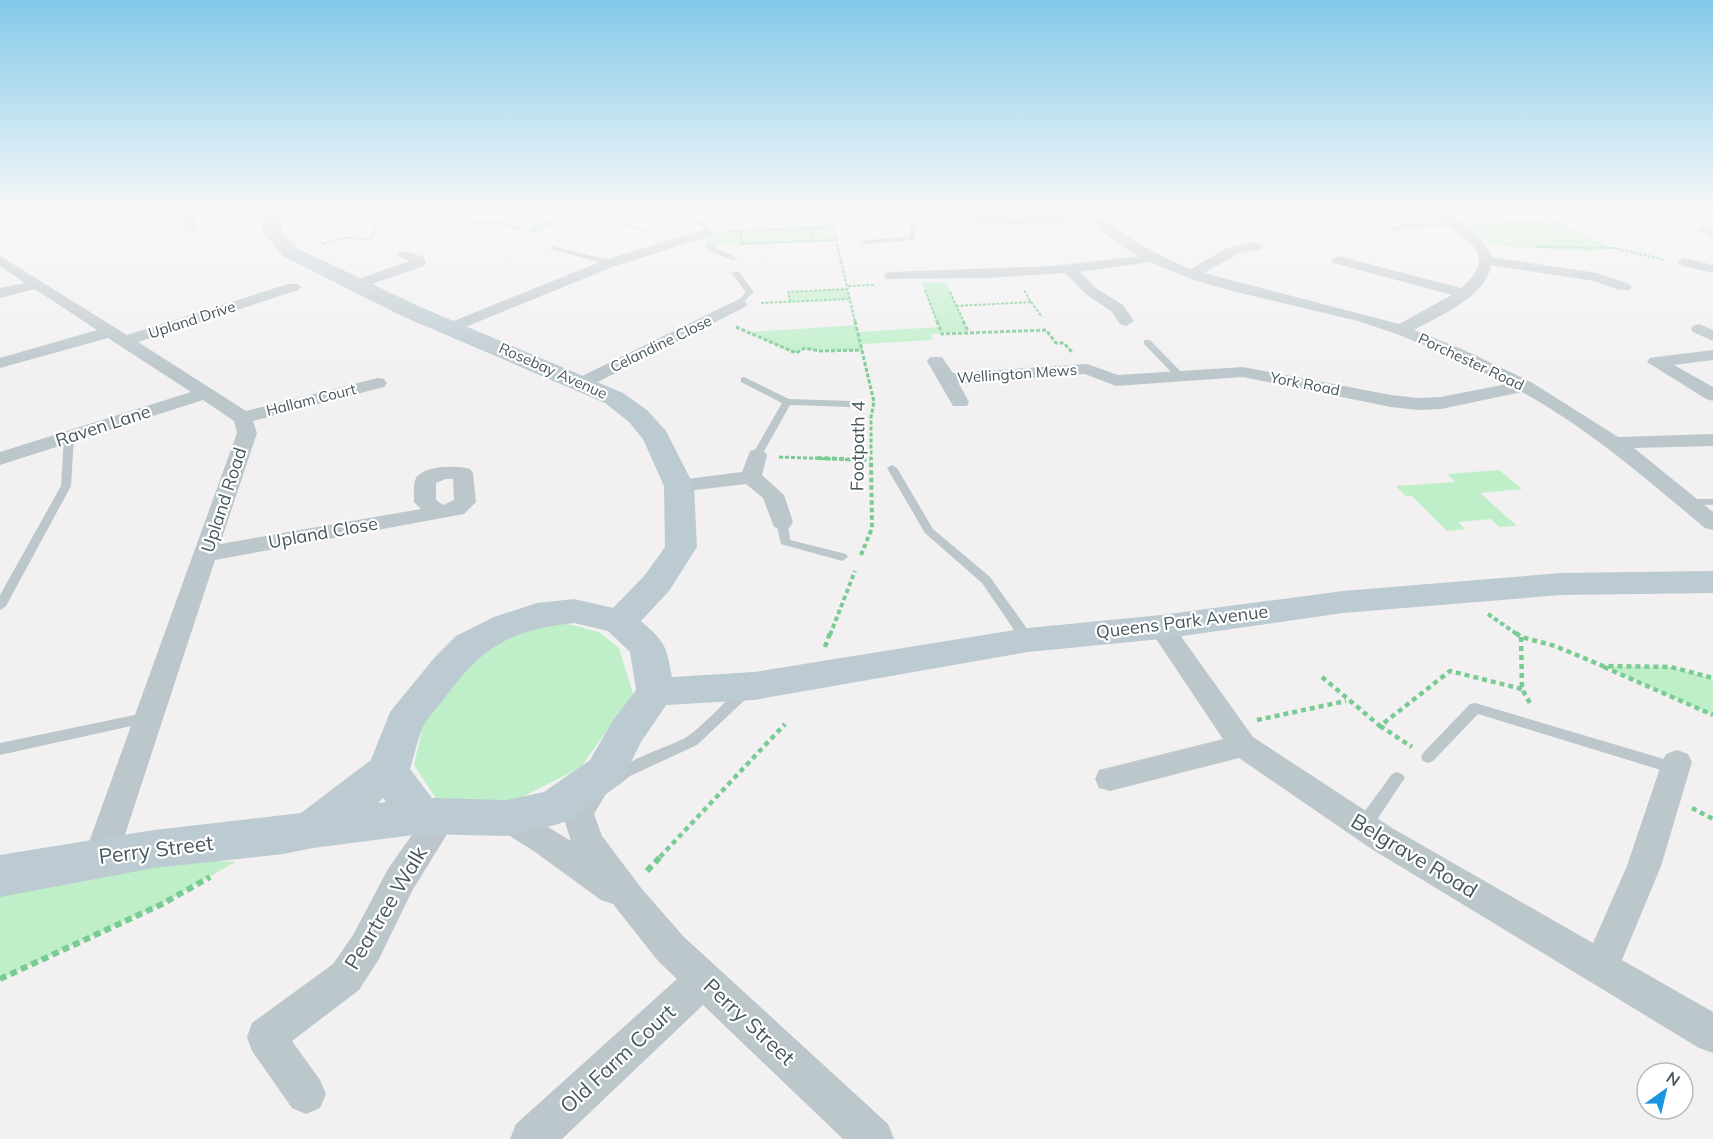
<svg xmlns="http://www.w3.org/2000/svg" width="1713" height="1139" font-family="Mulish,sans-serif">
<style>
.green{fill:#bfefc9}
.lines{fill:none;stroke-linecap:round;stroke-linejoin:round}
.path-far4{stroke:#78cc93;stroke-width:2;stroke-dasharray:3 1.5;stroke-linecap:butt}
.path-far3{stroke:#78cc93;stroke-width:3;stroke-dasharray:4 2;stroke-linecap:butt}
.path-far2{stroke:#78cc93;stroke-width:4;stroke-dasharray:4.5 3;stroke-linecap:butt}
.path-far1{stroke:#78cc93;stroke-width:4.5;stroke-dasharray:5 4;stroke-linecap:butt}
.path{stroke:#78cc93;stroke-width:6;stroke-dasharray:7 4.5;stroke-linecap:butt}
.lane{fill:#bcc7cc;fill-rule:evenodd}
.street{fill:#bcc7cc;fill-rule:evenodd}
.secondary{fill:#bccad1;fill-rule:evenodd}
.labels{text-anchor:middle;stroke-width:4.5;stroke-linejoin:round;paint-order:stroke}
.far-street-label{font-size:15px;fill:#48575d;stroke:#fff}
.street-label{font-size:18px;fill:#48575d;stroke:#fff}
.near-street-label{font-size:21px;fill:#48575d;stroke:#fff}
</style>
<rect width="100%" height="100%" fill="#f2f0f0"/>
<g class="green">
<path d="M570,213H586L523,236L518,232Z"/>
<path d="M1556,222L1614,248L1598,250L1595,252L1492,245L1468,225Z"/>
<path d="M832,227L836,240L708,246L709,232Z"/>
<path d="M946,282L968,332L931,334L932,340L862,344V350L820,351L805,348L796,353C779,347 766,339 749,332L856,325L858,332L939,327L922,283Z"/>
<path d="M847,289L850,299L790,302L788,292Z"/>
<path d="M1499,470L1522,489L1480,493L1517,526L1499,527L1491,519L1458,522L1465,529L1447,531L1412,496H1406L1396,486L1455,482L1447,474Z"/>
<path d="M564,623L599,632L619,648L633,694L580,768L516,800H437L414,765L426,713L465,669L502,640L525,627Z"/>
<path d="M1603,666L1671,667L1710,678L1713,682V715Z"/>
<path d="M101,856L235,862L162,904L0,979V876Z"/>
</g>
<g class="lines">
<g class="path-far4">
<path d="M585,213L650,231"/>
<path d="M830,213L855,322"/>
<path d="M1538,213L1556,222"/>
<path d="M1486,224L1556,222L1610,213"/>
<path d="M535,226L570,213"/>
<path d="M810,228L813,241"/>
<path d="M728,231L832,227"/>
<path d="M741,231L742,244"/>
<path d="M533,232L585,213"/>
<path d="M322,244L344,238L370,239L376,227"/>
<path d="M741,244L836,240"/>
<path d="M1536,247L1614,248L1665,260"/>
<path d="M848,286L874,285"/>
<path d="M925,290L937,322"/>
<path d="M950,292L964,322"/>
<path d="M790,302L788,292L847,289"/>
<path d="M1031,302L1042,317"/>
<path d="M761,303L850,299"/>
<path d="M956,306L1031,302L1024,290"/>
</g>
<g class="path-far3">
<path d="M855,321L874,402L871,417V460"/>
<path d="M937,321L942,334L1046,330L1056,343H1064L1072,352"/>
<path d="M963,321L968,331"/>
<path d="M736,327L796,353L805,348L820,351L862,350"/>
<path d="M779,457L862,460"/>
</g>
<g class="path-far2">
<path d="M817,458L870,460"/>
<path d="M861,555L872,528L871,458"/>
<path d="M1488,614L1518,635"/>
<path d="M830,635L855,571"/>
</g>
<g class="path-far1">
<path d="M1516,633L1521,637L1555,646L1603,666L1671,667L1713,678"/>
<path d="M1521,637L1522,689L1531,705"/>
<path d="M825,647L830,633"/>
<path d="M1604,667L1713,715"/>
<path d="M1322,677L1380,726L1450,671L1522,689"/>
<path d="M1257,720L1346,701"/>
<path d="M1380,726L1412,747"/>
<path d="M1692,808L1713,819"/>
<path d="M660,857L785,724"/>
</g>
<g class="path">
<path d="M647,871L661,856"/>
<path d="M0,979L162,904L210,877"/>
</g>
<g class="lane">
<path d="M462,213C468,213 475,213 477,221L498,220L522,228L519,230L498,224L474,225Z"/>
<path d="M934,213L942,214L921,219L916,228L915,240L864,244L861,242L864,240L910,237V228L917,217Z"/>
<path d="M680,217C696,218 704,216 712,232L707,233C699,219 693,223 678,220V218Z"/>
<path d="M1458,223L1461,225L1460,226L1406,228L1391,232L1388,230L1406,224Z"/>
<path d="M708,244L737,258L733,260L712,252L705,246Z"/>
<path d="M552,246L613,261L614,263L610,265L550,249V247Z"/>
<path d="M733,272H739L754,292L739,306L735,304L746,292L732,274Z"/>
<path d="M1144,340H1150L1183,374V378H1177L1144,344Z"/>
<path d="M744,377L789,399L850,401L855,404L850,407L790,405L762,455L757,458L752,455L782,403L741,382V378Z"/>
<path d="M69,434L74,437L71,486L6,606L0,610V595L61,486L64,437Z"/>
<path d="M892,465L897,468L933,529L990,577L1033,637L1035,640L1033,643H1023L982,583L925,533L887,468Z"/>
<path d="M1687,499H1713V505L1683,504L1682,502L1683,500Z"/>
<path d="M782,519L788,522L790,540L846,554L848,557L842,561L781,544L776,522Z"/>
<path d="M745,686L750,687L752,691L750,695L697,745L630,776L620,784L615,786L610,784L607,780C616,763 666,748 685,738C700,729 726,701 740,687Z"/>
<path d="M1475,703L1674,762L1679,764L1682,768L1679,772L1674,774L1478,714L1433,761L1428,763L1423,761L1421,757L1423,753L1470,704Z"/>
<path d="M149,712L154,713L156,717L154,721L0,755V743Z"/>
<path d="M1397,772L1402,774L1405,778L1402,782L1369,832L1363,834L1357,832L1355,827L1357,822L1392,774Z"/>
</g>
<g class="street">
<path d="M186,213H198L195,231L190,232L183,228Z"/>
<path d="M273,213H317L311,217L266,220L265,217L266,214Z"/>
<path d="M377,213H414C407,219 384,219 377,213Z"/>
<path d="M934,213L1015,217L1096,213C1126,237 1155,255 1191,269L1227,248L1255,242L1262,246L1260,249L1237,254L1204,273L1399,324L1452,295L1333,263L1331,260L1338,256L1461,288C1507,248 1453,236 1432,213C1461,213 1480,232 1492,257L1597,273L1629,284L1632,287L1629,290H1619L1594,281L1491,265C1487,296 1439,316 1414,330L1464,350L1531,382L1618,437L1713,434V446L1634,448L1713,512V530L1705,528C1646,479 1589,429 1522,392L1441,409L1418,410L1391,407L1243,377L1116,386L1085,374L959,384L969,402L967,406H953L927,361L930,357H942L953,373L1087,364L1118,375L1243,367L1391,395L1418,398L1441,397L1507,384L1452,357L1397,334L1358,321L1232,291L1191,279L1150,262L1080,272L1097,289L1123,305L1134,321L1126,326L1120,324L1111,311L1087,295L1065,273L989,278L886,279L884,276L886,273L891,272L1054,266L1139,256L1116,243L1091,222C1039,224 986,230 936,216Z"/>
<path d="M1703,226L1713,229V238L1696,230Z"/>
<path d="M709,228L716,232L714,235L615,266L458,330L452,332L444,327L446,324L605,260Z"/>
<path d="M404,251L424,257L426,263L424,266L360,288H350L348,285L350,282L409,261L397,255Z"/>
<path d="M0,256L127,335L288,284H298L301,287L298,290L138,342L246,411L378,378L384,379L387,383L384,387L253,421L257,433L220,544L421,509L414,502C414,495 413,484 416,478C424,465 458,465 470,469L473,473L476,502L464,514L215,560L118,856L113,866L101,870L89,866L84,856L237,433L234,421L203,400L0,465V452L191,392L108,338L0,368V358L97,330L35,289L0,298V288L25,283L0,266ZM446,479H453L454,500L443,505L436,500V483Z"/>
<path d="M1684,258L1713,265V273L1679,265L1677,262Z"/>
<path d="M739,299L745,301L747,304L745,307L588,387H576L573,383L576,379Z"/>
<path d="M1699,324L1713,330V341L1693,332L1691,329L1693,326Z"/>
<path d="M1713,350V360L1674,365L1713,387V401L1706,399L1647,362L1650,358L1656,357Z"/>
<path d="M757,449L764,451L767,455L762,475L784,495L793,522L790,527L782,529L774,527L763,498L746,484L679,492L671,491L668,486L671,481L679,480L742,472L750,451Z"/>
<path d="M1161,618L1170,621L1253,737L1392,828L1593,943L1627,866L1662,762L1666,754L1677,750L1688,754L1692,762L1661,866L1622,960L1713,1012V1053L1699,1048L1370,848L1239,758L1110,791L1099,788L1095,779L1099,770L1223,739L1148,627L1152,621Z"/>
<path d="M595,774L606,778L610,787L594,814L602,836L642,889L684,937L888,1124L894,1139H843L703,1005L562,1139H510L516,1124L677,979L658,961L613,904L601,900L535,852L496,827L491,818L496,809L507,805L518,809L571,841L562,813L584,778Z"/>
<path d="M441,805L452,809L457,818L412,891L379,959L359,990L292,1041L320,1080L326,1094L320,1108L306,1114L292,1108L252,1051L247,1037L252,1023L333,964L353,935L388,869L430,809Z"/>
</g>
<path class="secondary" d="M264,213H282V232L297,248L418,306L623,393L647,410L666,431L694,486L697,547L669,591L641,621C666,643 666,645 672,677L754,672L1028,628L1161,615L1343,591L1561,573L1713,571V593L1561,595L1343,613L1161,639L1028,652L754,700L666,705L641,742L620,784L570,820L555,825L507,836L421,834L313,848L283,854L154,868L0,897V855L154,830L301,813L371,760L390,712L435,657L456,636L494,617L537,603L574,599L613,608L645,575L665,547L664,486L643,439L629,422L605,403L402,316L283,256L264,234L262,226ZM574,623L608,631L630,652L636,690L612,722L590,760L544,792L507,800L432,798L410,769C414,756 417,742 422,729C426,719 437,708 444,699C482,647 509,630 574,623ZM383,798L386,802L378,803Z"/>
</g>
<linearGradient id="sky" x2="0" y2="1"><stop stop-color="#83c9e9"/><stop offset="0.57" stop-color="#f9f8f8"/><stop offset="1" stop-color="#f9f8f8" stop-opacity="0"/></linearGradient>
<rect width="1713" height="372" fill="url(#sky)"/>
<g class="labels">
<g class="far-street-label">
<text transform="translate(192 320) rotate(-18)" y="5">Upland Drive</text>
<text transform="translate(661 344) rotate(-26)" y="5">Celandine Close</text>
<text transform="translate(1471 362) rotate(25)" y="5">Porchester Road</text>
<text transform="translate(553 371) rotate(24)" y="5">Rosebay Avenue</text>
<text transform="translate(1017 374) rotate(-4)" y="5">Wellington Mews</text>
<text transform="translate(1305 384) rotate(11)" y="5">York Road</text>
<text transform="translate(311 400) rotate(-14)" y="5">Hallam Court</text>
</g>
<g class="street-label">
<text transform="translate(103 426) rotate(-18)" y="6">Raven Lane</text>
<text transform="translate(858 446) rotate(-89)" y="6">Footpath 4</text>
<text transform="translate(224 500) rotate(-72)" y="6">Upland Road</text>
<text transform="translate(323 533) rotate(-10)" y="6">Upland Close</text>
<text transform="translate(1182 622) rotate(-7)" y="6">Queens Park Avenue</text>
</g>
<g class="near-street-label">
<text transform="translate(156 850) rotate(-7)" y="7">Perry Street</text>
<text transform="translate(1414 856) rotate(31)" y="7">Belgrave Road</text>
<text transform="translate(386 908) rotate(-59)" y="7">Peartree Walk</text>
<text transform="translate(749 1022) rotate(43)" y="7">Perry Street</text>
<text transform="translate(618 1059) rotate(-43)" y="7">Old Farm Court</text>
</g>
</g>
<g transform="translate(1665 1091) rotate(34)"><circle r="28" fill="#ffffff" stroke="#b6bcbe" stroke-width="1.5"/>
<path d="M0-4.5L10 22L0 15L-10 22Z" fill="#1c95e0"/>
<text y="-9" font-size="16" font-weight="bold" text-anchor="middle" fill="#48575d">N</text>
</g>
</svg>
